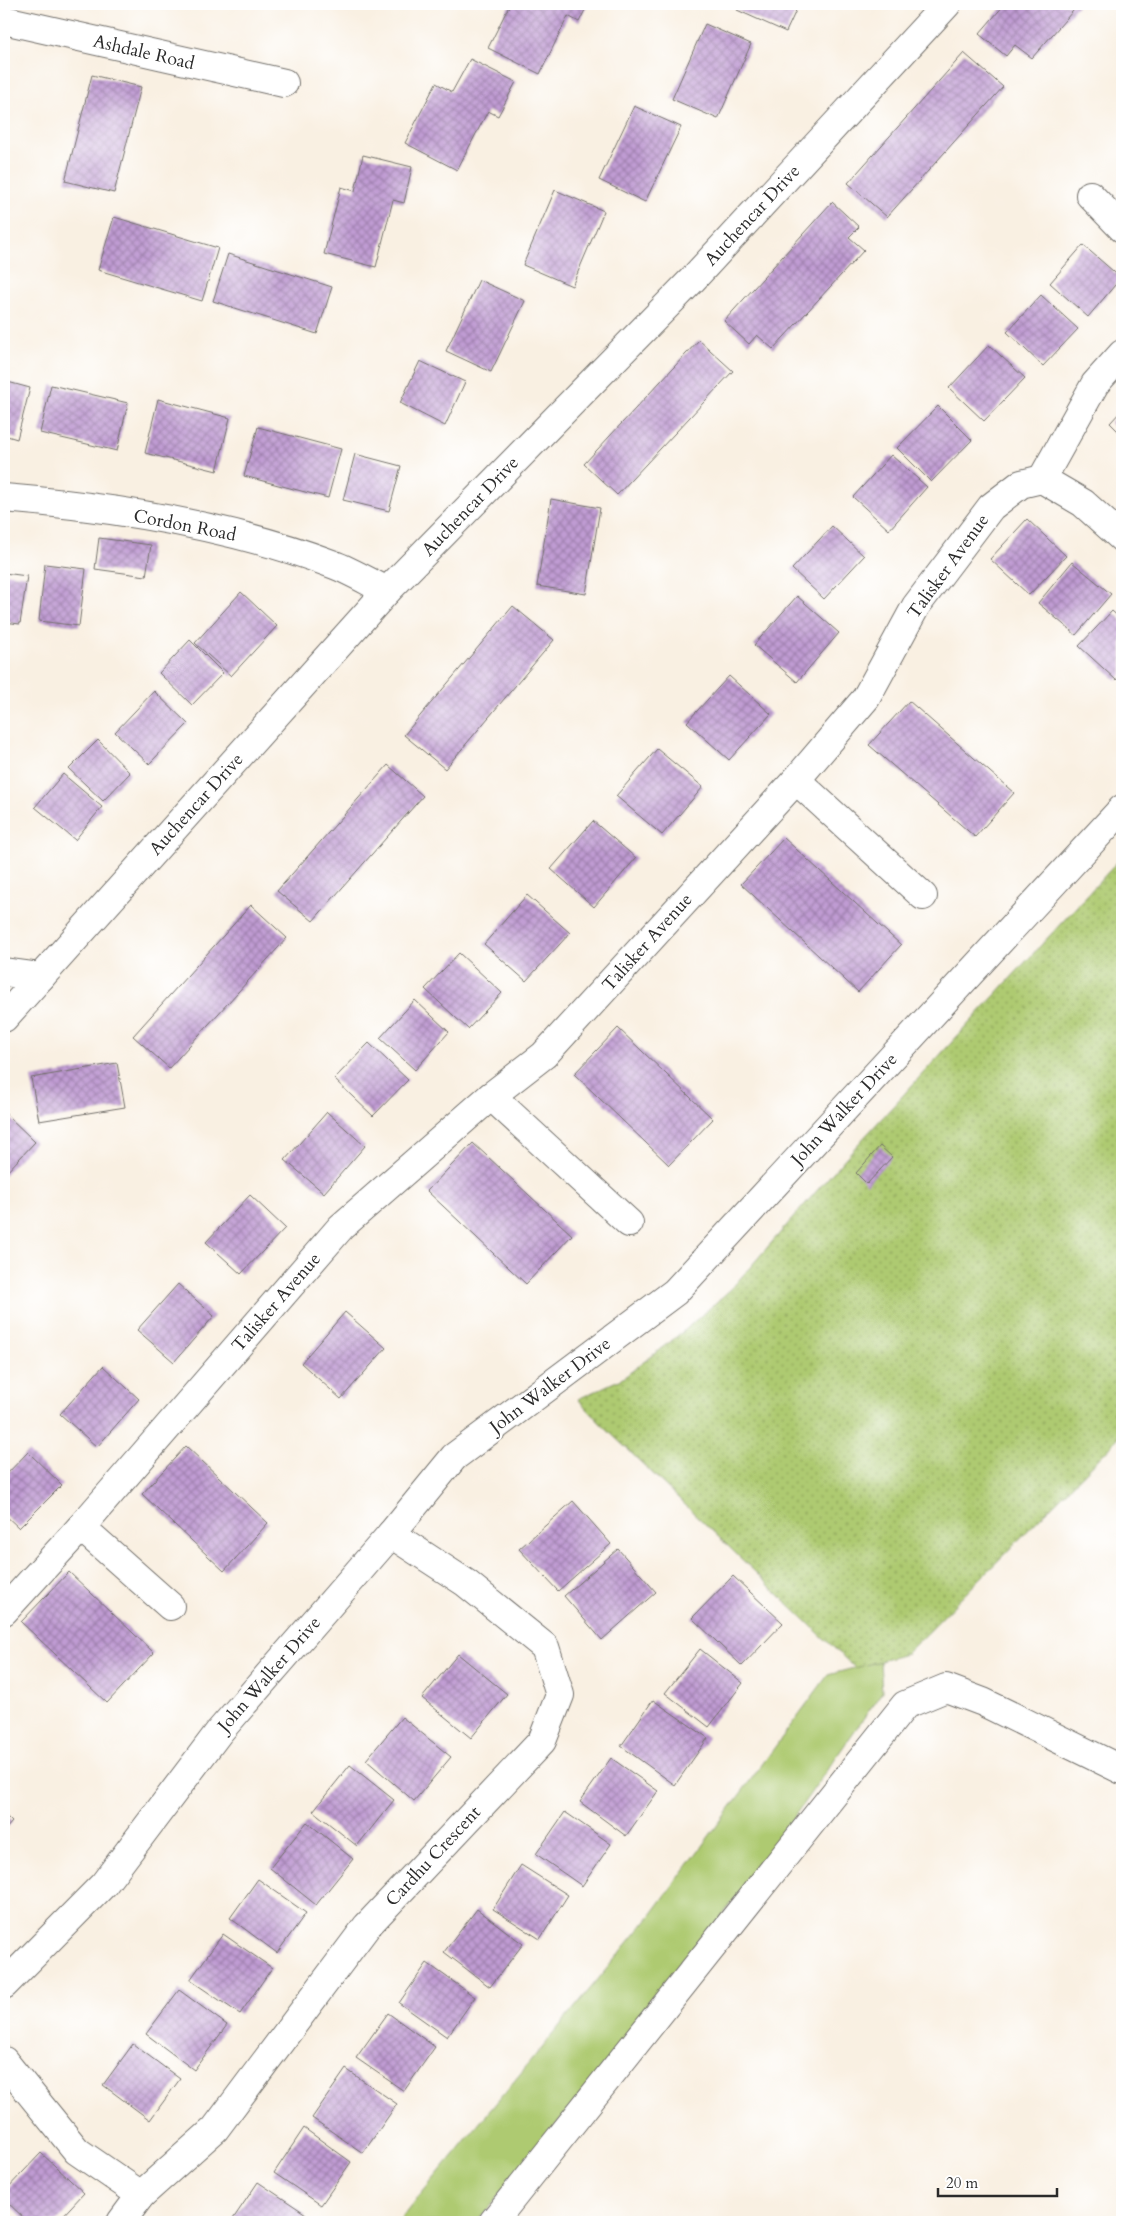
<svg xmlns="http://www.w3.org/2000/svg" width="1126" height="2226" font-family="Cardo,serif">
<style>
.green{fill:#aeca71;stroke:#6c7a4e}
.park{fill:url(#park-dots);stroke:#6c7a4e}
.building{fill:url(#building-cross-hatch)}
.lines{fill:none;stroke-linecap:round;stroke-linejoin:round}
.minor-casing{stroke:#73706b;stroke-width:30}
.minor{stroke:#fff;stroke-width:28}
.labels{text-anchor:middle;stroke-width:4;stroke-linejoin:round;paint-order:stroke}
.street-label{font-size:18px;fill:#2b2b2b;stroke:#fff}
</style>
<defs>
<pattern id="park-dots" width="8" height="8" patternUnits="userSpaceOnUse" patternTransform="scale(1.25)"><rect width="8" height="8" fill="#aeca71"/><path d="M2 2h.1M6 6h.1" fill="none" stroke="#8ea45d" stroke-width="1.8" stroke-linecap="round"/></pattern>
<pattern id="building-cross-hatch" width="8" height="8" patternUnits="userSpaceOnUse" patternTransform="scale(1.25)"><rect width="8" height="8" fill="#c09bd3"/><path d="M0 0l8 8M0 8l8-8" fill="none" stroke="#9c7fab"/></pattern>
</defs>
<rect width="100%" height="100%" fill="#fff"/>
<filter id="ink" filterUnits="userSpaceOnUse"><feTurbulence type="fractalNoise" baseFrequency=".02" numOctaves="2"/><feDisplacementMap in="SourceGraphic" scale="10" xChannelSelector="R" yChannelSelector="G"/><feConvolveMatrix kernelMatrix="1 2 1 2 8 2 1 2 1" color-interpolation-filters="sRGB"/></filter>
<filter id="wash" filterUnits="userSpaceOnUse"><feTurbulence type="fractalNoise" baseFrequency=".0096" numOctaves="4" result="noise"/><feDisplacementMap in="SourceGraphic" scale="20" xChannelSelector="R" yChannelSelector="G"/><feGaussianBlur stdDeviation="1.12" result="paint"/><feColorMatrix in="noise" values="0 0 0 0 0 0 0 0 0 0 0 0 0 0 0 0 0 1.4 0 .05"/><feComposite in="paint" operator="in"/></filter>
<g filter="url(#wash)">
<rect width="100%" height="100%" fill="#f9f0e2"/>
<path class="green" d="M880,1661L882,1692L755,1872L666,1989L477,2222H398L651,1915L828,1675Z"/>
<path class="park" d="M1122,857V1435L906,1654L855,1668L601,1424L578,1399L623,1378L685,1330L731,1289L848,1155Z"/>
<g id="blocks">
<g class="building">
<path d="M510,4H588L579,22L568,16L540,74L488,48Z"/>
<path d="M739,4H799L786,32L737,10Z"/>
<path d="M1005,4H1079L1032,58L1015,45L1006,56L979,34Z"/>
<path d="M705,24L751,44L718,119L672,99Z"/>
<path d="M964,53L1003,87L887,217L848,183Z"/>
<path d="M470,59L516,82L498,116L488,111L457,170L405,143L436,83L452,92Z"/>
<path d="M92,75L141,87L114,193L65,181Z"/>
<path d="M634,106L681,127L645,202L599,180Z"/>
<path d="M363,155L412,167L404,203L393,200L376,267L324,254L341,187L355,191Z"/>
<path d="M555,190L604,211L572,286L523,265Z"/>
<path d="M832,202L859,227L849,237L864,250L773,349L757,335L749,344L724,321Z"/>
<path d="M114,217L218,248L202,301L98,270Z"/>
<path d="M1083,245L1121,278L1088,317L1050,283Z"/>
<path d="M228,254L332,287L317,334L213,301Z"/>
<path d="M479,280L525,301L491,372L446,351Z"/>
<path d="M1041,295L1078,329L1043,366L1007,332Z"/>
<path d="M699,340L733,371L617,495L584,464Z"/>
<path d="M989,345L1025,378L984,421L949,388Z"/>
<path d="M420,361L465,382L445,426L400,403Z"/>
<path d="M4,381L30,388L17,439L4,435Z"/>
<path d="M51,385L128,403L117,451L40,433Z"/>
<path d="M158,399L230,418L217,471L145,453Z"/>
<path d="M938,406L972,440L931,482L897,448Z"/>
<path d="M1122,410V435L1110,423Z"/>
<path d="M258,427L341,449L328,498L244,476Z"/>
<path d="M355,454L401,466L389,511L343,500Z"/>
<path d="M891,455L927,487L889,530L853,497Z"/>
<path d="M551,499L600,508L586,594L537,586Z"/>
<path d="M1027,519L1066,556L1029,595L990,559Z"/>
<path d="M832,526L864,556L824,599L792,569Z"/>
<path d="M99,538L151,545L146,576L95,569Z"/>
<path d="M1072,562L1111,594L1076,635L1038,603Z"/>
<path d="M45,564L86,569L79,626L39,621Z"/>
<path d="M4,573L27,576L20,624L4,622Z"/>
<path d="M241,592L277,626L231,676L195,643Z"/>
<path d="M797,596L839,633L797,682L754,645Z"/>
<path d="M513,606L554,640L445,769L404,735Z"/>
<path d="M1112,611L1122,620V674L1116,680L1079,646Z"/>
<path d="M190,640L223,673L192,705L159,673Z"/>
<path d="M729,676L771,714L729,760L687,722Z"/>
<path d="M154,691L188,724L149,764L115,732Z"/>
<path d="M909,701L1014,793L975,837L869,745Z"/>
<path d="M98,740L130,773L103,801L69,769Z"/>
<path d="M657,749L703,787L662,835L616,796Z"/>
<path d="M388,765L423,796L313,921L277,891Z"/>
<path d="M63,774L102,807L75,840L35,807Z"/>
<path d="M593,821L636,858L594,907L551,869Z"/>
<path d="M784,838L901,945L858,992L741,884Z"/>
<path d="M527,895L570,933L526,981L484,944Z"/>
<path d="M251,905L287,938L169,1068L133,1036Z"/>
<path d="M459,953L502,993L468,1029L425,989Z"/>
<path d="M415,1000L449,1032L415,1070L380,1038Z"/>
<path d="M618,1028L713,1119L669,1165L574,1074Z"/>
<path d="M369,1043L408,1080L373,1116L334,1079Z"/>
<path d="M117,1063L125,1107L39,1121L31,1078Z"/>
<path d="M4,1112L35,1142L4,1175Z"/>
<path d="M327,1112L365,1146L324,1193L285,1160Z"/>
<path d="M473,1143L572,1235L526,1284L427,1191Z"/>
<path d="M880,1146L892,1157L867,1184L856,1173Z"/>
<path d="M250,1195L285,1228L241,1274L206,1242Z"/>
<path d="M178,1284L214,1316L174,1362L137,1330Z"/>
<path d="M345,1312L386,1348L341,1399L301,1363Z"/>
<path d="M103,1366L139,1399L97,1447L60,1414Z"/>
<path d="M186,1446L268,1523L224,1571L142,1494Z"/>
<path d="M28,1452L62,1485L19,1528L4,1514V1477Z"/>
<path d="M573,1501L611,1544L558,1591L519,1549Z"/>
<path d="M618,1549L656,1592L602,1640L564,1596Z"/>
<path d="M69,1572L154,1653L107,1703L21,1622Z"/>
<path d="M733,1576L783,1623L742,1666L692,1618Z"/>
<path d="M700,1649L743,1683L709,1727L665,1693Z"/>
<path d="M458,1654L507,1694L471,1738L422,1698Z"/>
<path d="M653,1700L708,1738L675,1785L621,1746Z"/>
<path d="M402,1717L451,1757L414,1801L366,1760Z"/>
<path d="M611,1758L658,1791L626,1836L580,1802Z"/>
<path d="M350,1765L394,1800L357,1846L313,1811Z"/>
<path d="M565,1812L611,1844L582,1886L536,1854Z"/>
<path d="M4,1814L12,1822L4,1831Z"/>
<path d="M307,1822L353,1859L316,1905L270,1868Z"/>
<path d="M521,1865L568,1895L540,1939L493,1909Z"/>
<path d="M258,1879L306,1913L277,1953L230,1918Z"/>
<path d="M477,1909L523,1944L490,1987L444,1952Z"/>
<path d="M223,1934L272,1968L240,2014L190,1980Z"/>
<path d="M427,1963L475,1997L447,2037L399,2003Z"/>
<path d="M179,1990L227,2025L194,2070L146,2034Z"/>
<path d="M388,2013L435,2047L404,2091L356,2058Z"/>
<path d="M133,2044L180,2079L150,2120L103,2085Z"/>
<path d="M346,2069L397,2104L363,2153L312,2118Z"/>
<path d="M304,2128L351,2162L321,2205L274,2173Z"/>
<path d="M41,2153L84,2193L57,2222H28L4,2199V2192Z"/>
<path d="M258,2182L306,2214L300,2222H231Z"/>
</g>
</g>
</g>
<g filter="url(#ink)">
<use href="#blocks" fill-opacity="0" stroke="#73706b" stroke-width="1"/>
<g class="lines">
<defs>
<g id="minor">
<path d="M4,20L284,83"/>
<path d="M1090,195L1122,228"/>
<path d="M1042,479L1095,384L1122,354"/>
<path d="M4,498C113,507 229,525 332,564C351,571 369,582 387,591"/>
<path d="M796,780L923,896"/>
<path d="M4,972L41,977"/>
<path d="M4,1018L387,591L692,280L947,4"/>
<path d="M491,1096L629,1223"/>
<path d="M81,1527L170,1606"/>
<path d="M4,1611L81,1527L341,1227L491,1096L544,1055L796,780L866,698L916,606L991,507L1021,484L1042,479L1083,503L1122,538"/>
<path d="M4,1985L104,1884L219,1732L391,1534L454,1457L675,1292L1122,809"/>
<path d="M4,2061L77,2151L141,2195L121,2222"/>
<path d="M141,2195L215,2129L367,1926L542,1741L560,1695L545,1647L466,1583L391,1534"/>
<path d="M493,2222L905,1705L946,1688L983,1702L1122,1770"/>
</g>
</defs>
<use href="#minor" class="minor-casing"/>
<use href="#minor" class="minor"/>
</g>
</g>
<g class="labels">
<g class="street-label">
<text transform="translate(144 52) rotate(13)" y="6">Ashdale Road</text>
<text transform="translate(752 215) rotate(-47)" y="6">Auchencar Drive</text>
<text transform="translate(470 506) rotate(-46)" y="6">Auchencar Drive</text>
<text transform="translate(185 525) rotate(11)" y="6">Cordon Road</text>
<text transform="translate(948 566) rotate(-54)" y="6">Talisker Avenue</text>
<text transform="translate(196 804) rotate(-48)" y="6">Auchencar Drive</text>
<text transform="translate(647 942) rotate(-48)" y="6">Talisker Avenue</text>
<text transform="translate(844 1109) rotate(-47)" y="6">John Walker Drive</text>
<text transform="translate(276 1302) rotate(-49)" y="6">Talisker Avenue</text>
<text transform="translate(550 1385) rotate(-37)" y="6">John Walker Drive</text>
<text transform="translate(269 1674) rotate(-49)" y="6">John Walker Drive</text>
<text transform="translate(433 1856) rotate(-47)" y="6">Cardhu Crescent</text>
</g>
</g>
<rect width="1126" height="2226" fill="none" stroke="#fff" stroke-width="20"/>
<path d="M938 2188v8h119v-8" fill="none" stroke="#2b2b2b" stroke-width="2.5"/>
<text x="946" y="2188" font-size="15" fill="#2b2b2b" stroke="#ffffff" stroke-width="4" paint-order="stroke">20 m</text>
</svg>
